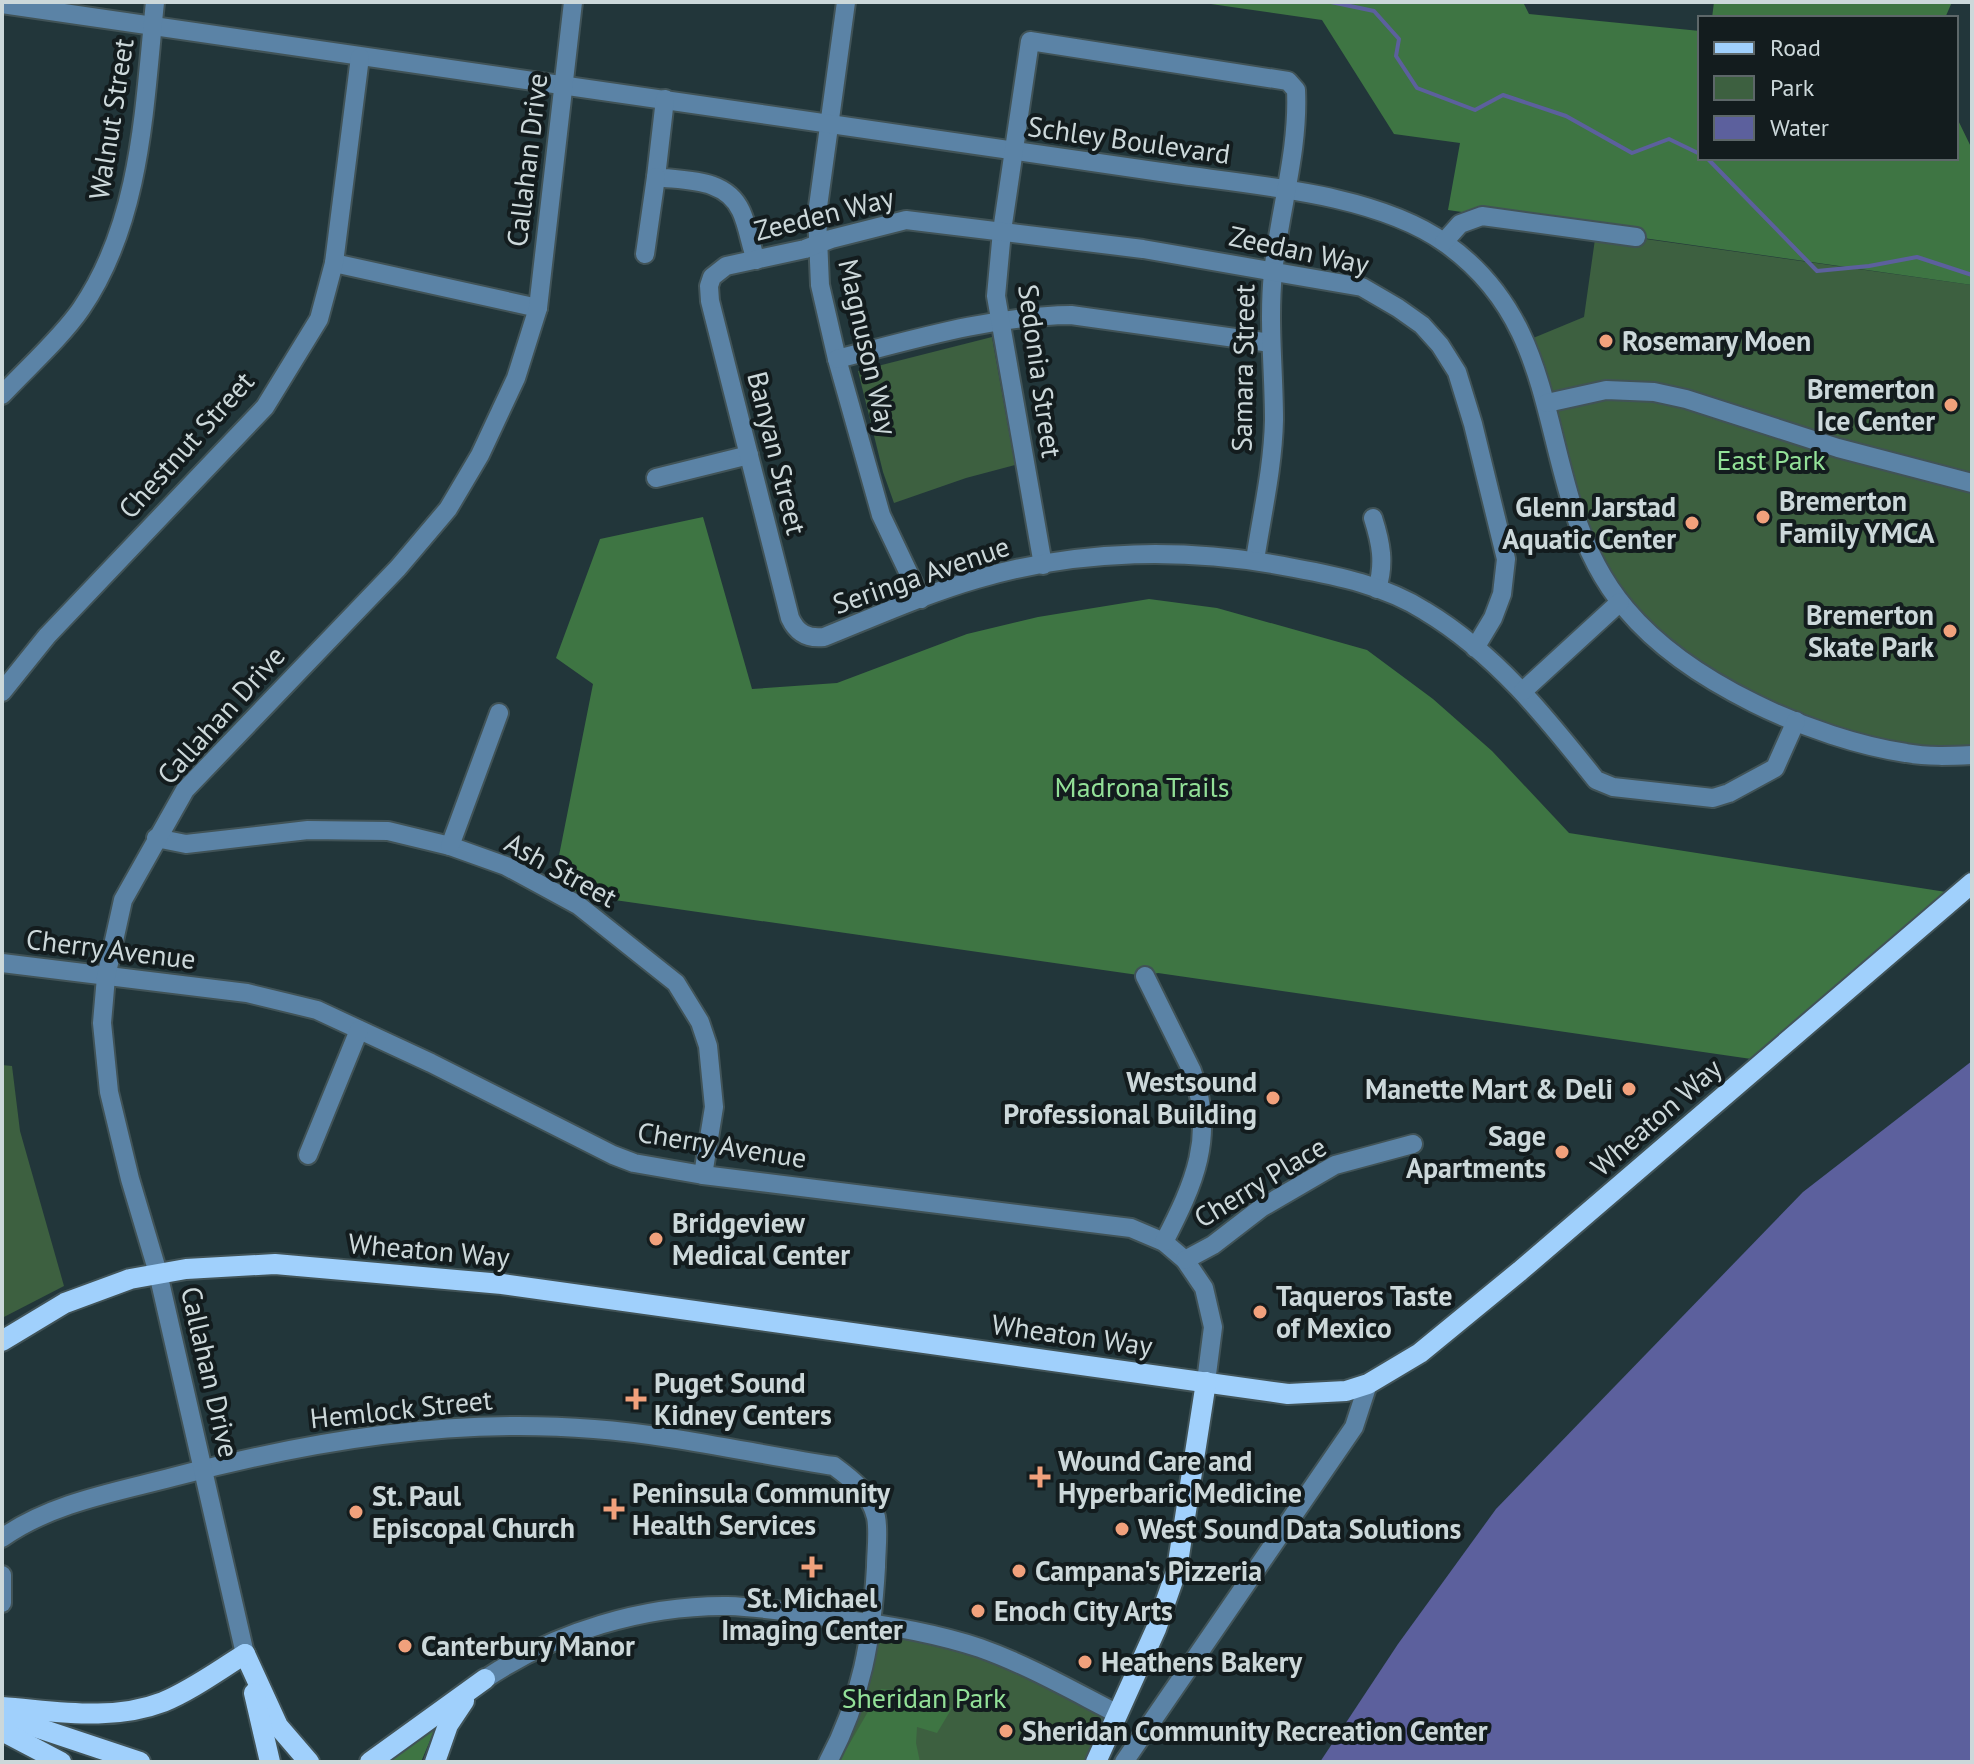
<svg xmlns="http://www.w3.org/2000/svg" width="1974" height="1764" font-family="'PT Sans',sans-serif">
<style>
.green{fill:#3d6040}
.forest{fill:#3e7543}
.water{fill:#5c609d}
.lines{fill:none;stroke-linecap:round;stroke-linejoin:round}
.stream{stroke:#5c609d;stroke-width:4}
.minor-casing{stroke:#415357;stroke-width:22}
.major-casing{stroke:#415357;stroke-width:24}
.minor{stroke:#5b83a6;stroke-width:18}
.major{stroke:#a0d0fc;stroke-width:20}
.poi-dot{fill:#f1a17c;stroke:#131c1e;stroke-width:3}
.labels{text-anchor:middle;stroke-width:8;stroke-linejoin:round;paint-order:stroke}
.street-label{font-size:28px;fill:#ccd8da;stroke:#131c1e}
.poi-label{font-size:28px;font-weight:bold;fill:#ccd8da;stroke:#131c1e;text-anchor:start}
.park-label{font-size:28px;fill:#93e198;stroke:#131c1e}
</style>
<rect width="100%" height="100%" fill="#22363a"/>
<g class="green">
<path d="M1596,232L1972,285V755L1823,731L1688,665L1606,580L1526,341L1584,317Z"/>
<path d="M992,337L1015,465L966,478L894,503L883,472L858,371Z"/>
<path d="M2,1065L12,1066L20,1131L64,1286L2,1318Z"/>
<path d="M873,1623L927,1633L1118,1714L1096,1762H828Z"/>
</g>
<g class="forest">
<path d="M1197,2H1523L1529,14L1700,31V158H1956V116L1972,149V285L1448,210L1460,143L1394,134L1322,20Z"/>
<path d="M1714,2H1952L1945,18H1712Z"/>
<path d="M703,517L752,689L837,683L967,634L1038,617L1149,599L1217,608L1367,650L1433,699L1492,751L1569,833L1959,894L1765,1061L1158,973L1145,976L552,891L593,684L556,658L600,539Z"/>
<path d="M881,1689L920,1693L952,1708L937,1733L917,1727L916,1743L920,1762H839Z"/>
<path d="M440,1717L421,1762H383Z"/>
</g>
<path class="water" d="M1972,1061V1762H1320L1398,1644L1496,1509L1803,1192Z"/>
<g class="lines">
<g class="stream">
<path d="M1331,2L1374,11L1399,39L1396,56L1417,88L1475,110L1503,95L1566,116L1632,153L1669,139L1700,154"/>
<path d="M1707,158L1817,271L1869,266L1917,257L1972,275"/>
</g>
<defs>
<g id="minor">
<path d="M846,2L817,214L820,285L837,359L881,515L921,599"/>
<path d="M2,4L1161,172C1248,185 1374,192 1445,243C1541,311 1541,407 1573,508C1584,543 1602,581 1626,609C1687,682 1813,739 1906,753C1928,757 1950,756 1972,755"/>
<path d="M665,99L656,177C687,181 726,178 741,211C748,226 750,244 756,260"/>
<path d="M1444,242L1460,224L1482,216L1636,237"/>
<path d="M645,254L656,177"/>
<path d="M334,263L538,308"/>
<path d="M837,359C915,339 991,316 1071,315L1271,343"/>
<path d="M2,395C26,369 61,338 81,309C142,220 144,106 155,2"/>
<path d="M1547,403L1606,390L1654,392L1686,399L1838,448L1972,483"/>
<path d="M656,478L749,455"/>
<path d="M1373,518C1381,543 1385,563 1377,589"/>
<path d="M1043,565L996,296L1002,231L1030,41L1288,81L1296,90C1299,151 1279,213 1273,273C1268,322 1274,371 1274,420C1273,467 1262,514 1255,560"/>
<path d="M1475,648L1493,618L1502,594L1506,559L1473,424L1457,372L1440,345L1422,325L1398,308L1362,287L1143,249L906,220L831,239L805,249L726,266L712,277L709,286L710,301L790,618C797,633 807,639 824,637C874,617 925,594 977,579C1079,549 1189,547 1294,568C1338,576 1386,586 1425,611C1495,653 1546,717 1596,780L1613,787L1713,798L1729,793L1775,768L1796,721"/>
<path d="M1523,691L1620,602"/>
<path d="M2,692L47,636L265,407L319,319L334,263L360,57"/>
<path d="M156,838L186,844L308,830L388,831L450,846L506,866L578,905L676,983L700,1022L708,1046L714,1107L703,1175"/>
<path d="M450,846L499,713"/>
<path d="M2,963L247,993L317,1010L431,1063L613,1155L634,1163L703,1175L1131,1228L1164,1242L1185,1260L1204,1288L1213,1327L1206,1382"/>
<path d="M1145,976L1192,1071C1216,1136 1194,1184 1164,1242"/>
<path d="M308,1155L359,1030"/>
<path d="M1185,1260L1213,1245L1261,1208L1335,1165L1413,1144"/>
<path d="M2,1538C51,1503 116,1492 173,1477C310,1441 452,1417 594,1429C674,1435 754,1454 834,1466C853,1480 870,1493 876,1517C879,1532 876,1552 876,1567C872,1638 862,1698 828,1762"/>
<path d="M2,1575V1603"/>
<path d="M245,1654L158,1273L130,1179L109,1092L102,1023L106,977L123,900L185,790L398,568L448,509L480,455L516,378L538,308L573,2"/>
<path d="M485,1679C555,1632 644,1605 728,1606C762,1607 797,1613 831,1618C882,1624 932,1632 980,1648C1028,1665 1073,1691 1118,1714"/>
<path d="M1124,1762L1354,1427L1368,1384"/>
</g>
<g id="major">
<path d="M2,1341L65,1303L130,1279L186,1269L275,1264L502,1284L1288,1394L1346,1391L1368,1384L1420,1353L1520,1271L1972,883"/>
<path d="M245,1654L278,1726L309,1762"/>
<path d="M254,1693L270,1762"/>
<path d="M2,1707C56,1711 111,1722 163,1702C192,1690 219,1670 245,1654"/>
<path d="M2,1716L140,1762"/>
<path d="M2,1731L61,1762"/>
<path d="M370,1762L485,1679"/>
<path d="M435,1762L448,1725L464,1701"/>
<path d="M1096,1762L1156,1629L1177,1569L1206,1382"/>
</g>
</defs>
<use href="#minor" class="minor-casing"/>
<use href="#major" class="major-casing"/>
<use href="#minor" class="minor"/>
<use href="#major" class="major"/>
</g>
<g class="poi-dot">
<circle cx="1606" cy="341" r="8"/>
<circle cx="1951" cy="405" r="8"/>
<circle cx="1763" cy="517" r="8"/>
<circle cx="1692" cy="523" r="8"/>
<circle cx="1950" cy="631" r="8"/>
<circle cx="1629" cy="1089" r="8"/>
<circle cx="1273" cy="1098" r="8"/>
<circle cx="1562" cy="1152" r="8"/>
<circle cx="656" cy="1239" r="8"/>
<circle cx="1260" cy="1312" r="8"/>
<path d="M632 1387h8v8h8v8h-8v8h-8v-8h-8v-8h8z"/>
<path d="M1036 1465h8v8h8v8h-8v8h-8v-8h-8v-8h8z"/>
<path d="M610 1497h8v8h8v8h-8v8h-8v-8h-8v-8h8z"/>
<circle cx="356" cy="1512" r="8"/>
<circle cx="1122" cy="1529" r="8"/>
<path d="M808 1555h8v8h8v8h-8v8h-8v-8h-8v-8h8z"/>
<circle cx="1019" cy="1571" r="8"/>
<circle cx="978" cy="1611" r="8"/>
<circle cx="405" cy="1646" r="8"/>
<circle cx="1085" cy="1662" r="8"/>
<circle cx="1006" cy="1731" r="8"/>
</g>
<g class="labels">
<g class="street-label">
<text transform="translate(111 119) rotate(-81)" y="10">Walnut Street</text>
<text transform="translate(1129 140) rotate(8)" y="10">Schley Boulevard</text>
<text transform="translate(527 160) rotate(-83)" y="10">Callahan Drive</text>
<text transform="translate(824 214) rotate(-14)" y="10">Zeeden Way</text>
<text transform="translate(1299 250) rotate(12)" y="10">Zeedan Way</text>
<text transform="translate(868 347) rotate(77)" y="10">Magnuson Way</text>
<text transform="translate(1243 368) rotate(-89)" y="10">Samara Street</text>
<text transform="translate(1040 371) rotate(82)" y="10">Sedonia Street</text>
<text transform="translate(186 445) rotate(-48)" y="10">Chestnut Street</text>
<text transform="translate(777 453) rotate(76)" y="10">Banyan Street</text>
<text transform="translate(921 575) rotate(-19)" y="10">Seringa Avenue</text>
<text transform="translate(221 715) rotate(-48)" y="10">Callahan Drive</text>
<text transform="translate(561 870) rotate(29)" y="10">Ash Street</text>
<text transform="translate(111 949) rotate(7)" y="10">Cherry Avenue</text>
<text transform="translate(1656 1117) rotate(-41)" y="10">Wheaton Way</text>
<text transform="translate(722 1145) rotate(9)" y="10">Cherry Avenue</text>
<text transform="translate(1260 1182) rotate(-31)" y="10">Cherry Place</text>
<text transform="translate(429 1250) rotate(5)" y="10">Wheaton Way</text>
<text transform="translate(1072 1335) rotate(8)" y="10">Wheaton Way</text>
<text transform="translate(210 1372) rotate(77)" y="10">Callahan Drive</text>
<text transform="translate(401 1409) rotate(-6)" y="10">Hemlock Street</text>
</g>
<g class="poi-label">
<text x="1622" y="351">Rosemary Moen</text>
<text x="1935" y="399" text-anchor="end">Bremerton<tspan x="1935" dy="32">Ice Center</tspan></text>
<text x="1779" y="511">Bremerton<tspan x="1779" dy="32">Family YMCA</tspan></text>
<text x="1676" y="517" text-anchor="end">Glenn Jarstad<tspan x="1676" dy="32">Aquatic Center</tspan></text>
<text x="1934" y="625" text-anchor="end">Bremerton<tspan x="1934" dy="32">Skate Park</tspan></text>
<text x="1257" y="1092" text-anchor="end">Westsound<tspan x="1257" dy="32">Professional Building</tspan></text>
<text x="1613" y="1099" text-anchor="end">Manette Mart &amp; Deli</text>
<text x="1546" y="1146" text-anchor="end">Sage<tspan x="1546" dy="32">Apartments</tspan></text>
<text x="672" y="1233">Bridgeview<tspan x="672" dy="32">Medical Center</tspan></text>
<text x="1276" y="1306">Taqueros Taste<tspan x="1276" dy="32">of Mexico</tspan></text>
<text x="654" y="1393">Puget Sound<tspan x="654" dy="32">Kidney Centers</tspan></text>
<text x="1058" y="1471">Wound Care and<tspan x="1058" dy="32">Hyperbaric Medicine</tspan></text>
<text x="632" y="1503">Peninsula Community<tspan x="632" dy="32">Health Services</tspan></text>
<text x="372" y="1506">St. Paul<tspan x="372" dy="32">Episcopal Church</tspan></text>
<text x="1138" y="1539">West Sound Data Solutions</text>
<text x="1035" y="1581">Campana's Pizzeria</text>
<text x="812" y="1608" text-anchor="middle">St. Michael<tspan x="812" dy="32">Imaging Center</tspan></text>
<text x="994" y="1621">Enoch City Arts</text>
<text x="421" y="1656">Canterbury Manor</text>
<text x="1101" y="1672">Heathens Bakery</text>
<text x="1022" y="1741">Sheridan Community Recreation Center</text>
</g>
<g class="park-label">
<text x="1771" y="470">East Park</text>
<text x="1142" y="797">Madrona Trails</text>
<text x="924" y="1708">Sheridan Park</text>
</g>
</g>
<rect width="1974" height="1764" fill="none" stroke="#ccd8da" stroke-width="8"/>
<rect x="1698" y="16" width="260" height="144" fill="#131c1e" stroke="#5d6769" stroke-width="2"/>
<rect x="1714" y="42" width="40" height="12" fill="#a0d0fc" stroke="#5d6769" stroke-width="2"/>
<text x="1770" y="56" font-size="24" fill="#ccd8da">Road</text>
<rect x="1714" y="76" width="40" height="24" fill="#3d6040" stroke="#5d6769" stroke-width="2"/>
<text x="1770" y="96" font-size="24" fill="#ccd8da">Park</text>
<rect x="1714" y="116" width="40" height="24" fill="#5c609d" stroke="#5d6769" stroke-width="2"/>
<text x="1770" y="136" font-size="24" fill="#ccd8da">Water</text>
</svg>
